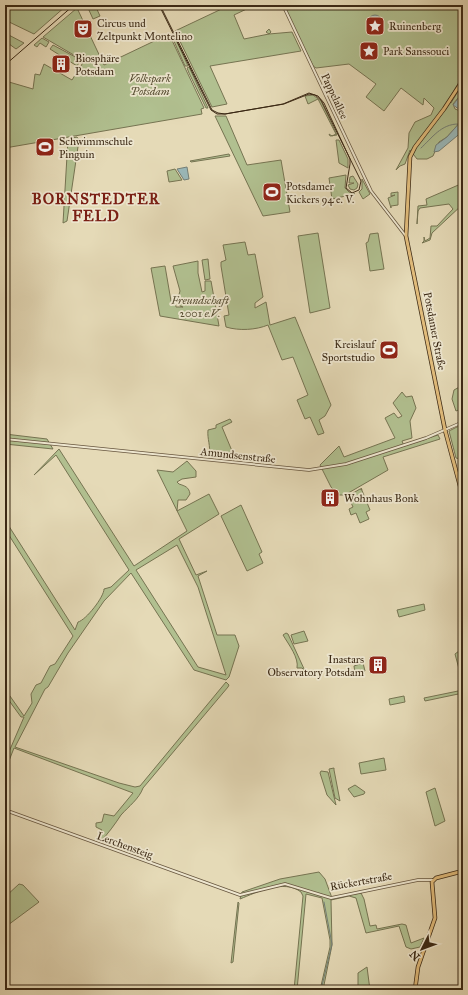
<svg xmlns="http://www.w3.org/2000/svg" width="468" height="995" font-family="'IM FELL Great Primer',serif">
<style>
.green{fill:#b1c090;stroke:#767452;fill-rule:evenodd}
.water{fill:#9ab8b9;stroke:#747f77}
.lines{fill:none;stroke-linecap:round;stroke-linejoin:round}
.stream{stroke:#747f77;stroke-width:1}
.tertiary-casing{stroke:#66553e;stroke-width:3.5}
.primary-casing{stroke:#3b2915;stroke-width:4.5}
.tertiary{stroke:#eee7d0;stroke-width:2}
.primary{stroke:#e2bd7c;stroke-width:3}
.tram{stroke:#3b2915;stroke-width:1}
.labels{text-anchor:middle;stroke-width:3.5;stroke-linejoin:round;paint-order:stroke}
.poi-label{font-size:11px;fill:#3b2915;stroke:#eee7d0;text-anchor:start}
.park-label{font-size:11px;font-style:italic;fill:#584f34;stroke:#eee7d0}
.street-label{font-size:11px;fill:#3b2915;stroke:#eee7d0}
.district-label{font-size:15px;font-weight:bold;letter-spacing:1px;fill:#7a1f14;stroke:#eee7d0}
</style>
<rect width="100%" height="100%" fill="#e5dab7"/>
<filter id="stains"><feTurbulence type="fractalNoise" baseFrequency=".005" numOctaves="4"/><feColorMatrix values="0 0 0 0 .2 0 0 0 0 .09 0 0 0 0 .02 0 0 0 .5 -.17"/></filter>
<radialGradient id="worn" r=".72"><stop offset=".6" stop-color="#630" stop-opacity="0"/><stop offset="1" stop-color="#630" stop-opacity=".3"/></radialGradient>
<g class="green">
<path d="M5,5H66V6L34,34L5,20Z"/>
<path d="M91,5H95L100,16L93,19L88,8Z"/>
<path d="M230,5H255L234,15L244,39L269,34L266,32L269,29L271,32L269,34L292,32L301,51L210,66L227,104L212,107L175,31Z"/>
<path d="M283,5H463V75L448,101L451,103L463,83V92L453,104L455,109L463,112V119L447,137L439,142L433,156L427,159H417L410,150L405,164L400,166L396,170L408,148L409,133L415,122L431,115L434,108L424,98L423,105L401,88L384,111L366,97L376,84L349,64L316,68L313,66Z"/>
<path d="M77,8L104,65L169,34L204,108L201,109L202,114L5,148V78L9,82L33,89L35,74L40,75L44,64L72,80L84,61L43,37Z"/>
<path d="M5,33L24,43L16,49L5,41Z"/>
<path d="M42,38L49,42L46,47L40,43L37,47L34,45Z"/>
<path d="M174,38L176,40L188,66H185L173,39Z"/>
<path d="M53,45L81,60H78L80,61L77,66L50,49Z"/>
<path d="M189,67L208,108H206L189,73L187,68Z"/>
<path d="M313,95L321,101L337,135L330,136L329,134L332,136L336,134L318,99L308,104L305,96Z"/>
<path d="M215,116H226L247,165L281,160L290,212L263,216Z"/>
<path d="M77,137L79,140L67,221L63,223L68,139Z"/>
<path d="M336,140H339L348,159V168L339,163Z"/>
<path d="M229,154L230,156L191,162L190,161Z"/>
<path d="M175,169L182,180L169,182L167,171Z"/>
<path d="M346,175L345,188L349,192L355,194L332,199L329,178Z"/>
<path d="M353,176L358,184L357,188L354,190L350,189L348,185L354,183H349L350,177Z"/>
<path d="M362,179L370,194L363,199L359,192L362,189Z"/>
<path d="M463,183V204L432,233L430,240L422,243L424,241V237L425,241L430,238L431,226H437L453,209L449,204L420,208L418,211L417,224L418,206L427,205L426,199Z"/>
<path d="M398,192V205L391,206V208L388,198L395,195L391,196V193Z"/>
<path d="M318,233L330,308L310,313L298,236Z"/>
<path d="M378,233L384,269L370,271L366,243L368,242L370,234Z"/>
<path d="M245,242L248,255L255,254L263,297L255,303V308L266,302L270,325L295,317L331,405L325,416L319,420L324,433L318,435L310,417L305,419L297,400L308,395L293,357L282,360L268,325C256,330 239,331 226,327L224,316L229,315L221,266V262L226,260L223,245Z"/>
<path d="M208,259L210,279L205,280L202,260Z"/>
<path d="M198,261V273L202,292L205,291V281H211L219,326L160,316L151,268L165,266L171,301L175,300L176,307H183L180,306L178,298L180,291L173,266Z"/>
<path d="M463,385V408L456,411L452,399L454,390Z"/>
<path d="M402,392L406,397L412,396L416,408L410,421L412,438L402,441L404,446L438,435L440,439L383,457L388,470L350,492L344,495H338L331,487L320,465L339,446L344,457L395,438L385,418L394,413L398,418L402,416L393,403Z"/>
<path d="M230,419L232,422L222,427L235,458L209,455C211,446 207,439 208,430L216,428V425Z"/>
<path d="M463,424V471L460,459L456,458L449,431Z"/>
<path d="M5,434L47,439L53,449L5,444Z"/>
<path d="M59,449L134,566L187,531L157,470L173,472L187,461L196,471V477L182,479L177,482L179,484C185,486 189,487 190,494L186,500H178L177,511L209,494L219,514L179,539L196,575L207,571L198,576L217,635H235L239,646L229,677L226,680L194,670L131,573L104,601L68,653L48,687L45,689L15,747L119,783L135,787L140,786L226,682L229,685L228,687L143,788C139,799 129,806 121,815C115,824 108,834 100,842L97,838L102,830L96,827V823L102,822L104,814L114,816L133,793L14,748L5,771V761L24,717H21L5,695V689L24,716L32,703L31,694L36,685L41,683L50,666L55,664L73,636L5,529V520L75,630L78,622C86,620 104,597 104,589L111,587L129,570L56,455L34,475ZM177,545L198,587L226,675L198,667L136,570Z"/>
<path d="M361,488L370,510L366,512L369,519L360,523L356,513L351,515L349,509L353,507L348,496L360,489L362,490Z"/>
<path d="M241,505L262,552L259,554L263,563L247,571L221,516Z"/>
<path d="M424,604L425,610L399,617L397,610Z"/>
<path d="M304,631L308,641L294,644L291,635Z"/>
<path d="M286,633L288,634L305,671L302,668H297C299,658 289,645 283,635Z"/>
<path d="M459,651L463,662L462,680L455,654Z"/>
<path d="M363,663L365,671L355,673L354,666Z"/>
<path d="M463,690V693L425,701L424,698Z"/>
<path d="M404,696L405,702L390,705L389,699Z"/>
<path d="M384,758L386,770L361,774L359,763Z"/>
<path d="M334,768V770L340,801L335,798L329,769Z"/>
<path d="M321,771L328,772L336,805L327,795L320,773Z"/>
<path d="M355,785L365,792L364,794L354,797L348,789Z"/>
<path d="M435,788L445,821L435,826L426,792Z"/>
<path d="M319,872L325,879L332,898L361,893L364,899L370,926L376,925L377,929L402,924L406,925L411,943L424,938L420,947L411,949L406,947L399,926L366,933L356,898L349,896L331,900L332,945L323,990H320L330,947V940L322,898L306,894L297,990H294L303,896L301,892C284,879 257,892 240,899L242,892L280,879Z"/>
<path d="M19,884L23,885L39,902L8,925L5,924V897Z"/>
<path d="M238,902L239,903L233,962L231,963Z"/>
<path d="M367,967L370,990H358V973Z"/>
</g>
<g class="water">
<circle cx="375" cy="22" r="7"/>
<path d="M463,92V112L453,105Z"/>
<path d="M463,119V131L439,151L434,152L436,145L447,137Z"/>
<path d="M187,167L189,179L184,180L177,169Z"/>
</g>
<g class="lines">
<g class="stream">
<path d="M388,10L394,5"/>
<path d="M421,148C432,138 441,124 458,124"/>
<path d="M321,990L332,944L324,902"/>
</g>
<defs>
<g id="tertiary">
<path d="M283,5L371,191L405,235"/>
<path d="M5,439L309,470L346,464L426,438L463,422"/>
<path d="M5,810L240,895L285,884L331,898L418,880H433"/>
</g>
<g id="primary">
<path d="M463,80L444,109L415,147L410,157L406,236L445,430L463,497"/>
<path d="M415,990L418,967L435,918L432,882L436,878L463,871"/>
</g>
</defs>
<use href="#tertiary" class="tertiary-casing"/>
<use href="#primary" class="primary-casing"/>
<use href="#tertiary" class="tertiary"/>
<use href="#primary" class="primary"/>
<g class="tram">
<path d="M159,5L211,110L217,114H225L284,104L309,94L315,95L321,100L361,181L359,190L352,193L346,188L350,164V159L324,103L318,96L309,93L283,104L225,114L218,113L212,110L160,5"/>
<path d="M5,65L74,5"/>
</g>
</g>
<defs>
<symbol id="sight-square" viewBox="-11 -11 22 22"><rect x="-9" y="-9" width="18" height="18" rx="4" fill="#8f2418" stroke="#eee7d0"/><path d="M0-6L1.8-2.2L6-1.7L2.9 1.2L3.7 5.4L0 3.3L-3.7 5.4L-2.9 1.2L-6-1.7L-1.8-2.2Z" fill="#fff"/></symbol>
<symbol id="theatre-square" viewBox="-11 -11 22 22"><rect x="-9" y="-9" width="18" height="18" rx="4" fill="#8f2418" stroke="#eee7d0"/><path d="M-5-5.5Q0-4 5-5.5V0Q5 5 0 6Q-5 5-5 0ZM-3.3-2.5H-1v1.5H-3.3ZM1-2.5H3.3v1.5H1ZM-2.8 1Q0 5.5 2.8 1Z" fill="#fff"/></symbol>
<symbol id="building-square" viewBox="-11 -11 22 22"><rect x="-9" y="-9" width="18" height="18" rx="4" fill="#8f2418" stroke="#eee7d0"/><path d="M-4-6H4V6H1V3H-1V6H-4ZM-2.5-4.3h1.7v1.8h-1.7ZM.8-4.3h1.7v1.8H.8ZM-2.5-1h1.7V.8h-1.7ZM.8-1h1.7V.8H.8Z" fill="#fff"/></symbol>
<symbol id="stadium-square" viewBox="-11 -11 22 22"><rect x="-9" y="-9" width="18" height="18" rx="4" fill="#8f2418" stroke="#eee7d0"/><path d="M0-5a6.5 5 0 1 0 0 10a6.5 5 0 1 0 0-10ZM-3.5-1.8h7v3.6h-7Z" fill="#fff"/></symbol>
</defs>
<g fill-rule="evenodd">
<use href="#sight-square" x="364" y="15" width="22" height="22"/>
<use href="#theatre-square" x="72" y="18" width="22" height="22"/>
<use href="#sight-square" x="358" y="40" width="22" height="22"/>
<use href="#building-square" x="50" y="53" width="22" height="22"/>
<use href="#stadium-square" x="34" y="136" width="22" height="22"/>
<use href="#stadium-square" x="261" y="181" width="22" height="22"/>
<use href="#stadium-square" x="378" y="339" width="22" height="22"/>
<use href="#building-square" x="319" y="487" width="22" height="22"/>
<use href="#building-square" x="367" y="654" width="22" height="22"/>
</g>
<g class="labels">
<g class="poi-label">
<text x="97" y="27">Circus und<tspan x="97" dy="13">Zeltpunkt Montelino</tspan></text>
<text x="389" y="30">Ruinenberg</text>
<text x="383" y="55">Park Sanssouci</text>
<text x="75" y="62">Biosphäre<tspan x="75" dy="13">Potsdam</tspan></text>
<text x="59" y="145">Schwimmschule<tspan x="59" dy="13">Pinguin</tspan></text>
<text x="286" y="190">Potsdamer<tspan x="286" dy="13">Kickers 94 e. V.</tspan></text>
<text x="375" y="348" text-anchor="end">Kreislauf<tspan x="375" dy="13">Sportstudio</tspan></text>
<text x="344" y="502">Wohnhaus Bonk</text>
<text x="364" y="663" text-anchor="end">Inastars<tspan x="364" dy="13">Observatory Potsdam</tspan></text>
</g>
<g class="park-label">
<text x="150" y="82">Volkspark<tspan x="150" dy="13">Potsdam</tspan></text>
<text x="200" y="304">Freundschaft<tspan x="200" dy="13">2001 e.V.</tspan></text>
</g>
<g class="street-label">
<text transform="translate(335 96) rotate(65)" y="4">Pappelallee</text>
<text transform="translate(435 331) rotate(79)" y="4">Potsdamer Straße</text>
<text transform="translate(238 455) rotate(6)" y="4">Amundsenstraße</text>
<text transform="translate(125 845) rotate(20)" y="4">Lerchensteig</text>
<text transform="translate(361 881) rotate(-10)" y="4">Rückertstraße</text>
</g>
<g class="district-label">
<text x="96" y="204">BORNSTEDTER<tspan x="96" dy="17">FELD</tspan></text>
</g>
</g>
<rect width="468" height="995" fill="none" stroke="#e5dab7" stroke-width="20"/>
<rect x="6" y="6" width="456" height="983" fill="none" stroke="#3b2915" stroke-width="2"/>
<rect x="10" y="10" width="448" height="975" fill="none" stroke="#3b2915"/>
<g transform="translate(422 949) rotate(228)" stroke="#eee7d0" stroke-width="3" paint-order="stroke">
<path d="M0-3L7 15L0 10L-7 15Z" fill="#3b2915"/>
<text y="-6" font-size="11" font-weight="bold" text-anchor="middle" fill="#3b2915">N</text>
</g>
<rect width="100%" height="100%" filter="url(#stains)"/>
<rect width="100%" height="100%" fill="url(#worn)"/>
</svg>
